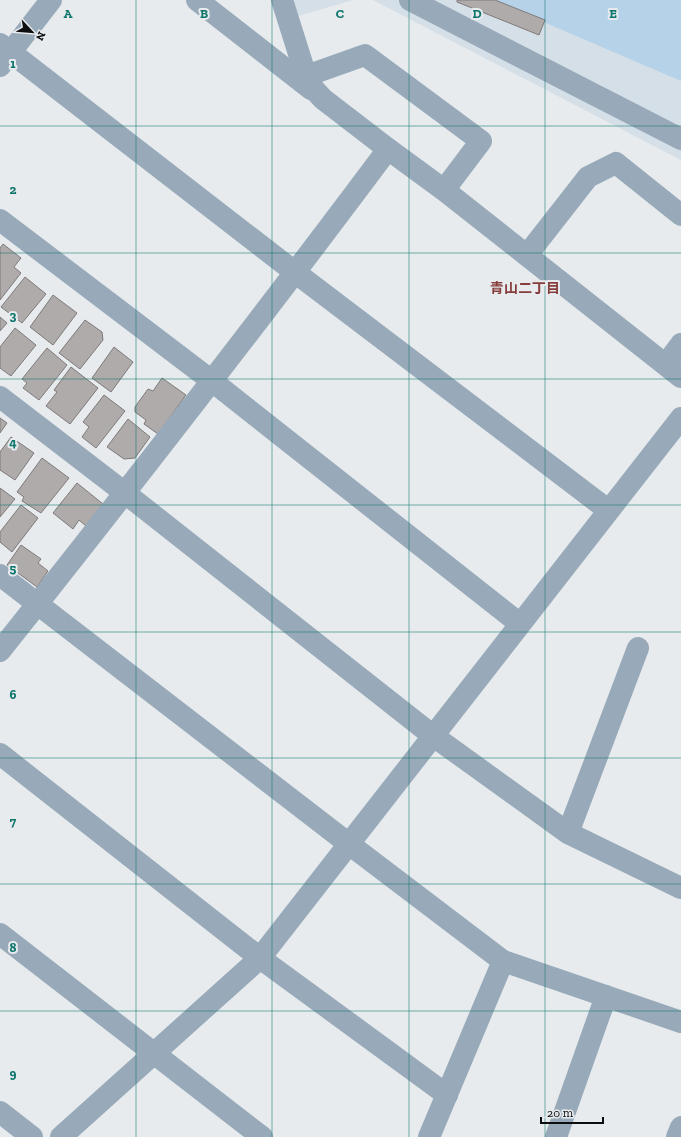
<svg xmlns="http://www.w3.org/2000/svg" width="681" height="1137" font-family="'Zilla Slab','Noto Sans JP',serif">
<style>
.built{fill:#d5dfe7}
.green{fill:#b6d2e9}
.building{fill:#b0abab;stroke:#7f7a7a}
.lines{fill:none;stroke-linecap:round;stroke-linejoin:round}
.minor{stroke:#98aab9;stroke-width:22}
.grid{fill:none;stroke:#0f766e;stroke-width:1;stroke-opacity:0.55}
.labels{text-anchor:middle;stroke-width:4;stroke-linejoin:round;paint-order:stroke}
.neighbourhood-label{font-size:14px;font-weight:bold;fill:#863d3b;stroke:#e7ebee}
.grid-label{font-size:13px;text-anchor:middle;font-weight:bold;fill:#0f766e;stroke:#e7ebee;stroke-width:4;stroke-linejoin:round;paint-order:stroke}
</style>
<rect width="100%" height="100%" fill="#e7ebee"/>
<g class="built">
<path d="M293,0H353L298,16Z"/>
<path d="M373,0H681V160Z"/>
</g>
<path class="green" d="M492,0H681V81Z"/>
<g class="building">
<path d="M457,0H495L545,20L539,35L457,2Z"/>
<path d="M3,244L21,258L14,267L21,273L0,300V248Z"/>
<path d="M25,277L46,294L22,323L1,307Z"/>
<path d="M53,295L77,313L53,345L30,327Z"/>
<path d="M0,317L7,323L0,331Z"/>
<path d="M85,320L102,332L103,340L80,369L59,353Z"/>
<path d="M15,328L36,345L11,376L0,368V347Z"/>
<path d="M114,347L133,362L111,392L92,378Z"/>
<path d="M47,348L67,365L39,400L23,388L27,383L22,379Z"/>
<path d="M71,367L98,388L70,424L46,406L57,392L54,390Z"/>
<path d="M162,378L186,395L158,434L144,424L146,420L135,412V407L148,389L153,391Z"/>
<path d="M104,395L125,411L96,448L82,437L89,427L83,422Z"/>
<path d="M0,418L7,423L0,433Z"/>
<path d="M128,419L150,437L135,458L124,459L107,447Z"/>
<path d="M11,437L34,453L15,480L0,470V452Z"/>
<path d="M42,458L69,478L41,513L22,501L24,497L17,492Z"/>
<path d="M77,483L103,504L86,526L79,520L73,529L53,513Z"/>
<path d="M0,488L15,499L0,517Z"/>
<path d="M21,505L38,518L12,552L0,542V532Z"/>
<path d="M21,545L41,559L38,563L48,571L37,587L7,565Z"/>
</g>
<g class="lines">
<g class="minor">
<path d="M197,0L311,89"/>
<path d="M282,0L306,76L311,86L323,99L388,149L444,190L681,377"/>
<path d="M410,0L681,139"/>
<path d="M0,44L296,273L608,510"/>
<path d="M0,66L51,0"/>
<path d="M306,76L365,55L481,141L444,190"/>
<path d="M0,220L212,381L520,624"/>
<path d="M527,255L588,177L616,163L681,215"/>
<path d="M666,364L681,344"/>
<path d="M0,397L125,493L432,735L568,833L681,888"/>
<path d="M0,575L349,844L503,961L681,1022"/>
<path d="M0,651C131,486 261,319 388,149"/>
<path d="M0,754L260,958L447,1095"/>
<path d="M568,833L638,648"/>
<path d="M0,934L262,1137"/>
<path d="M0,1112L32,1137"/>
<path d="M61,1137L260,958L681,418"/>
<path d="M429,1137L503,961"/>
<path d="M556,1137L606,996"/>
<path d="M677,1137L681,1127"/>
</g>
</g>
<path class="grid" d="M136,0V1137M272,0V1137M409,0V1137M545,0V1137M0,126H681M0,253H681M0,379H681M0,505H681M0,632H681M0,758H681M0,884H681M0,1011H681"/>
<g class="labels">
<g class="neighbourhood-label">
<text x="525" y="293">青山二丁目</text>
</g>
</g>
<g class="grid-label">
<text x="68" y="18">A</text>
<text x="204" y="18">B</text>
<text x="340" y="18">C</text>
<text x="477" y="18">D</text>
<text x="613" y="18">E</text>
<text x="13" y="68">1</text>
<text x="13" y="194">2</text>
<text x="13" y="320">3</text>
<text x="13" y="447">4</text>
<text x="13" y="573">5</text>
<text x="13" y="699">6</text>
<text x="13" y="826">7</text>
<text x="13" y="952">8</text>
<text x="13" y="1078">9</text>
</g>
<g transform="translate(32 32) rotate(116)" stroke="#e7ebee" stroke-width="3" paint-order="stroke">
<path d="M0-3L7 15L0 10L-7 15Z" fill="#0c0d0e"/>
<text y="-6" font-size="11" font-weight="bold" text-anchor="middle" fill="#0c0d0e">N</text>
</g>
<path d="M541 1117v6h62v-6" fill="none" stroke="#0c0d0e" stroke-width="2"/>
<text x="547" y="1117" font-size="12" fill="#0c0d0e" stroke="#e7ebee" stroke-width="3" paint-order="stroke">20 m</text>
</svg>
